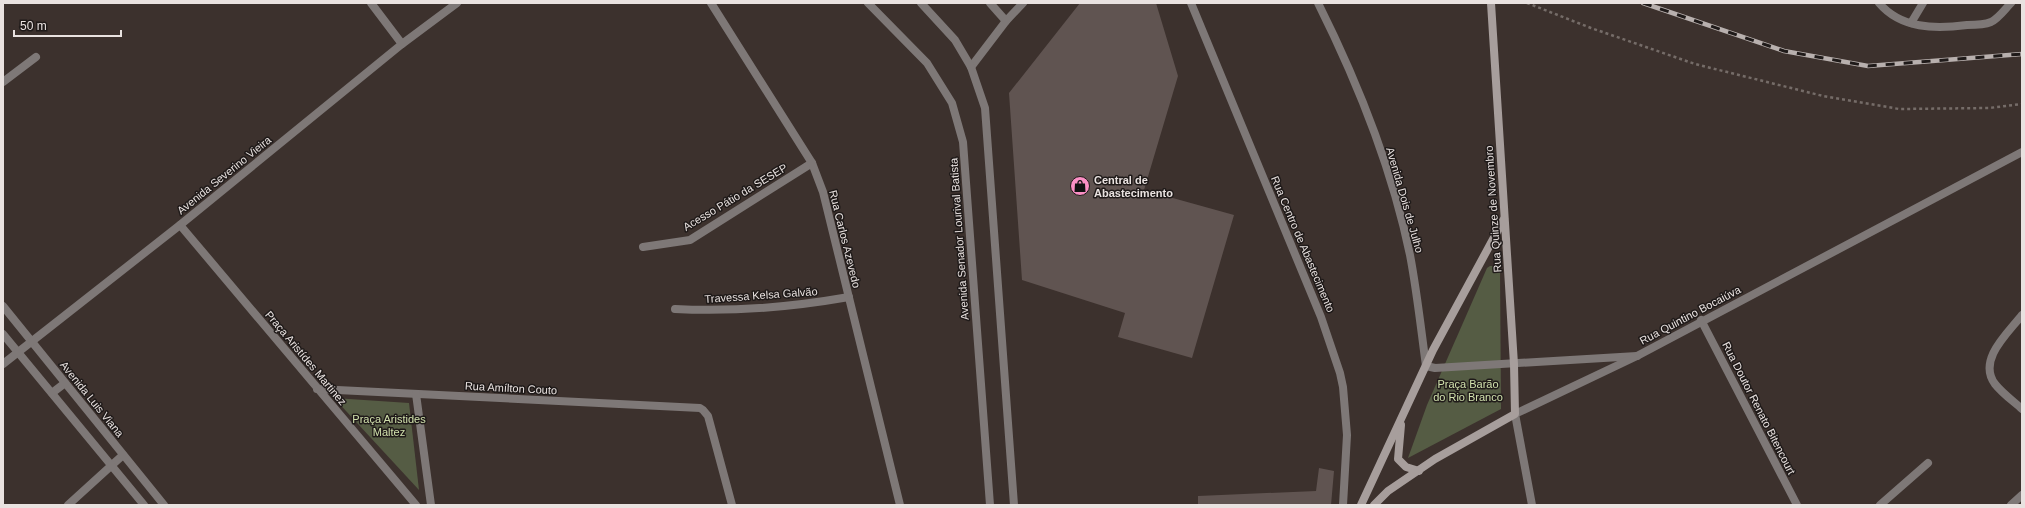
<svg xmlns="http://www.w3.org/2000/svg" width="2025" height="508" font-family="Helvetica,sans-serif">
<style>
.green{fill:#555c44}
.building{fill:#605451}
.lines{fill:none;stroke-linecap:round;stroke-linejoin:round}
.path{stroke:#756c68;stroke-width:2.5;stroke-dasharray:3 3;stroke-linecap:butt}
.service{stroke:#7e7877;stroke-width:8}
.minor{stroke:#7e7877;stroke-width:8}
.tertiary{stroke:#7e7877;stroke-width:8}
.secondary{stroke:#a79e9c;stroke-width:8}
.rail-casing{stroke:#b8b0ae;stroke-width:4.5}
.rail{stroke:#1f1a19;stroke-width:3;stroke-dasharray:9;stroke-linecap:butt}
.labels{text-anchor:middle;stroke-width:3;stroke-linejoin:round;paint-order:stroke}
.street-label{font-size:11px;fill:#e9e2e0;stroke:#1f1a19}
.poi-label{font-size:11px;font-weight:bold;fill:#e9e2e0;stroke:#1f1a19;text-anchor:start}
.park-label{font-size:11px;fill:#d1e1ad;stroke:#1f1a19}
</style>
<rect width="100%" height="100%" fill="#3c312d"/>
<g class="green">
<path d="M1490,266H1496L1500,268L1501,409L1408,458L1427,405L1487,268Z"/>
<path d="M334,398L409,403L419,490Z"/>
</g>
<g class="building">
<path d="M1080,3H1156L1178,76L1144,190L1234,215L1192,358L1118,337L1125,313L1022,280L1009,93Z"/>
<path d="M1319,468L1334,471L1331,505H1198V496L1316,491Z"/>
</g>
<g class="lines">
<path class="path" d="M1527,3L1591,28L1695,64L1823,96L1899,109L1989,108L2022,104"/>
<g class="service">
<path d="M990,3L1006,21"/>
<path d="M971,67L1006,21L1023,3"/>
<path d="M643,247L690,240L812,163"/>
</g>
<g class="minor">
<path d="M371,3L402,44"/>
<path d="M711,3L812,163L823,192L900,505"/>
<path d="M868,3L927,63L952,103L963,142L990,505"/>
<path d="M921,3L955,40L971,67L985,108L1014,505"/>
<path d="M1879,3C1901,29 1935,29 1967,25C1974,25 1984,25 1991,22C1999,18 2005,9 2011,3"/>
<path d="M1911,23L1923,3"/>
<path d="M3,82L36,57"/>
<path d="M180,225L416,505"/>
<path d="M675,309C733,312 792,307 849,297"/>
<path d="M2022,315C2008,333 1977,360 1995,384C2002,393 2013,401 2022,409"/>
<path d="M1701,320L1797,505"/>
<path d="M317,389L700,408L703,410L708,416L732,505"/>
<path d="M416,394L431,505"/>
<path d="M1515,414L1532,505"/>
<path d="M68,505L123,455"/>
<path d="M1880,505L1928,463"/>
<path d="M2011,505L2022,495"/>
</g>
<g class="tertiary">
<path d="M1191,3L1321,317L1340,373L1343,387L1347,435L1343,505"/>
<path d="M1318,3C1358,83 1392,168 1410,255C1417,292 1421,329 1426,366L1435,368L1637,356"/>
<path d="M3,306L164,505"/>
<path d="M3,334L144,505"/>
<path d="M3,364L180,225L402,44L457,3"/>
<path d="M52,393L65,383"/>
<path d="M1515,414L1637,356L2022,152"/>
</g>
<g class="secondary">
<path d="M1401,425L1398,459L1406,467L1419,471"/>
<path d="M1361,505L1433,350L1504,219"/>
<path d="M1374,505L1388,491L1435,459L1515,414L1514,364L1491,3"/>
</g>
<defs>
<path id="rail" d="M1643,3L1784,51L1868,66L2022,54"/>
</defs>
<use href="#rail" class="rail-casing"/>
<use href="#rail" class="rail"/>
</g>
<defs>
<symbol id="shop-disc" viewBox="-11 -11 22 22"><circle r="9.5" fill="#fb8fc5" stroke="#1f1a19"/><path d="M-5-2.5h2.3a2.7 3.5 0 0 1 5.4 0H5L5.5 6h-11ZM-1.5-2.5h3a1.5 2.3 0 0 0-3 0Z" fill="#111"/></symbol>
</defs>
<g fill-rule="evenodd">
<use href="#shop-disc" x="1069" y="175" width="22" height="22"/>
</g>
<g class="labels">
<g class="street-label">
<text transform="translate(224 175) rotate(-39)" y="4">Avenida Severino Vieira</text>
<text transform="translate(735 197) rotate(-31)" y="4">Acesso Pátio da SESEP</text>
<text transform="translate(1405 200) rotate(74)" y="4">Avenida Dois de Julho</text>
<text transform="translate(1493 209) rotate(-94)" y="4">Rua Quinze de Novembro</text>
<text transform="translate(845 239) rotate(76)" y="4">Rua Carlos Azevedo</text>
<text transform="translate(959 239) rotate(-94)" y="4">Avenida Senador Lourival Batista</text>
<text transform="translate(1303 244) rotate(67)" y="4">Rua Centro de Abastecimento</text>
<text transform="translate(761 295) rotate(-4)" y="4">Travessa Kelsa Galvão</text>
<text transform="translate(1690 315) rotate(-28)" y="4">Rua Quintino Bocaiúva</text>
<text transform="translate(306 358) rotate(50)" y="4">Praça Aristídes Martinez</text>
<text transform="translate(511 388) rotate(3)" y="4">Rua Amílton Couto</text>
<text transform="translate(92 399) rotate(51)" y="4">Avenida Luis Viana</text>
<text transform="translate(1759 408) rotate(63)" y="4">Rua Doutor Renato Bitencourt</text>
</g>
<g class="poi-label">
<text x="1094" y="184">Central de<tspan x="1094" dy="13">Abastecimento</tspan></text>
</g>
<g class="park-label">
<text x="1468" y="388">Praça Barão<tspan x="1468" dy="13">do Rio Branco</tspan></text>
<text x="389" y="423">Praça Aristides<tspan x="389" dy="13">Maltez</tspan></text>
</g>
</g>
<rect width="2025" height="508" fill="none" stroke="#e9e2e0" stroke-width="8"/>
<path d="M14 30v6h107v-6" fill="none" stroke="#e9e2e0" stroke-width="2"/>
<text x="20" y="30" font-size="12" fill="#e9e2e0" stroke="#1f1a19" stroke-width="3" paint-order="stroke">50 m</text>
</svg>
